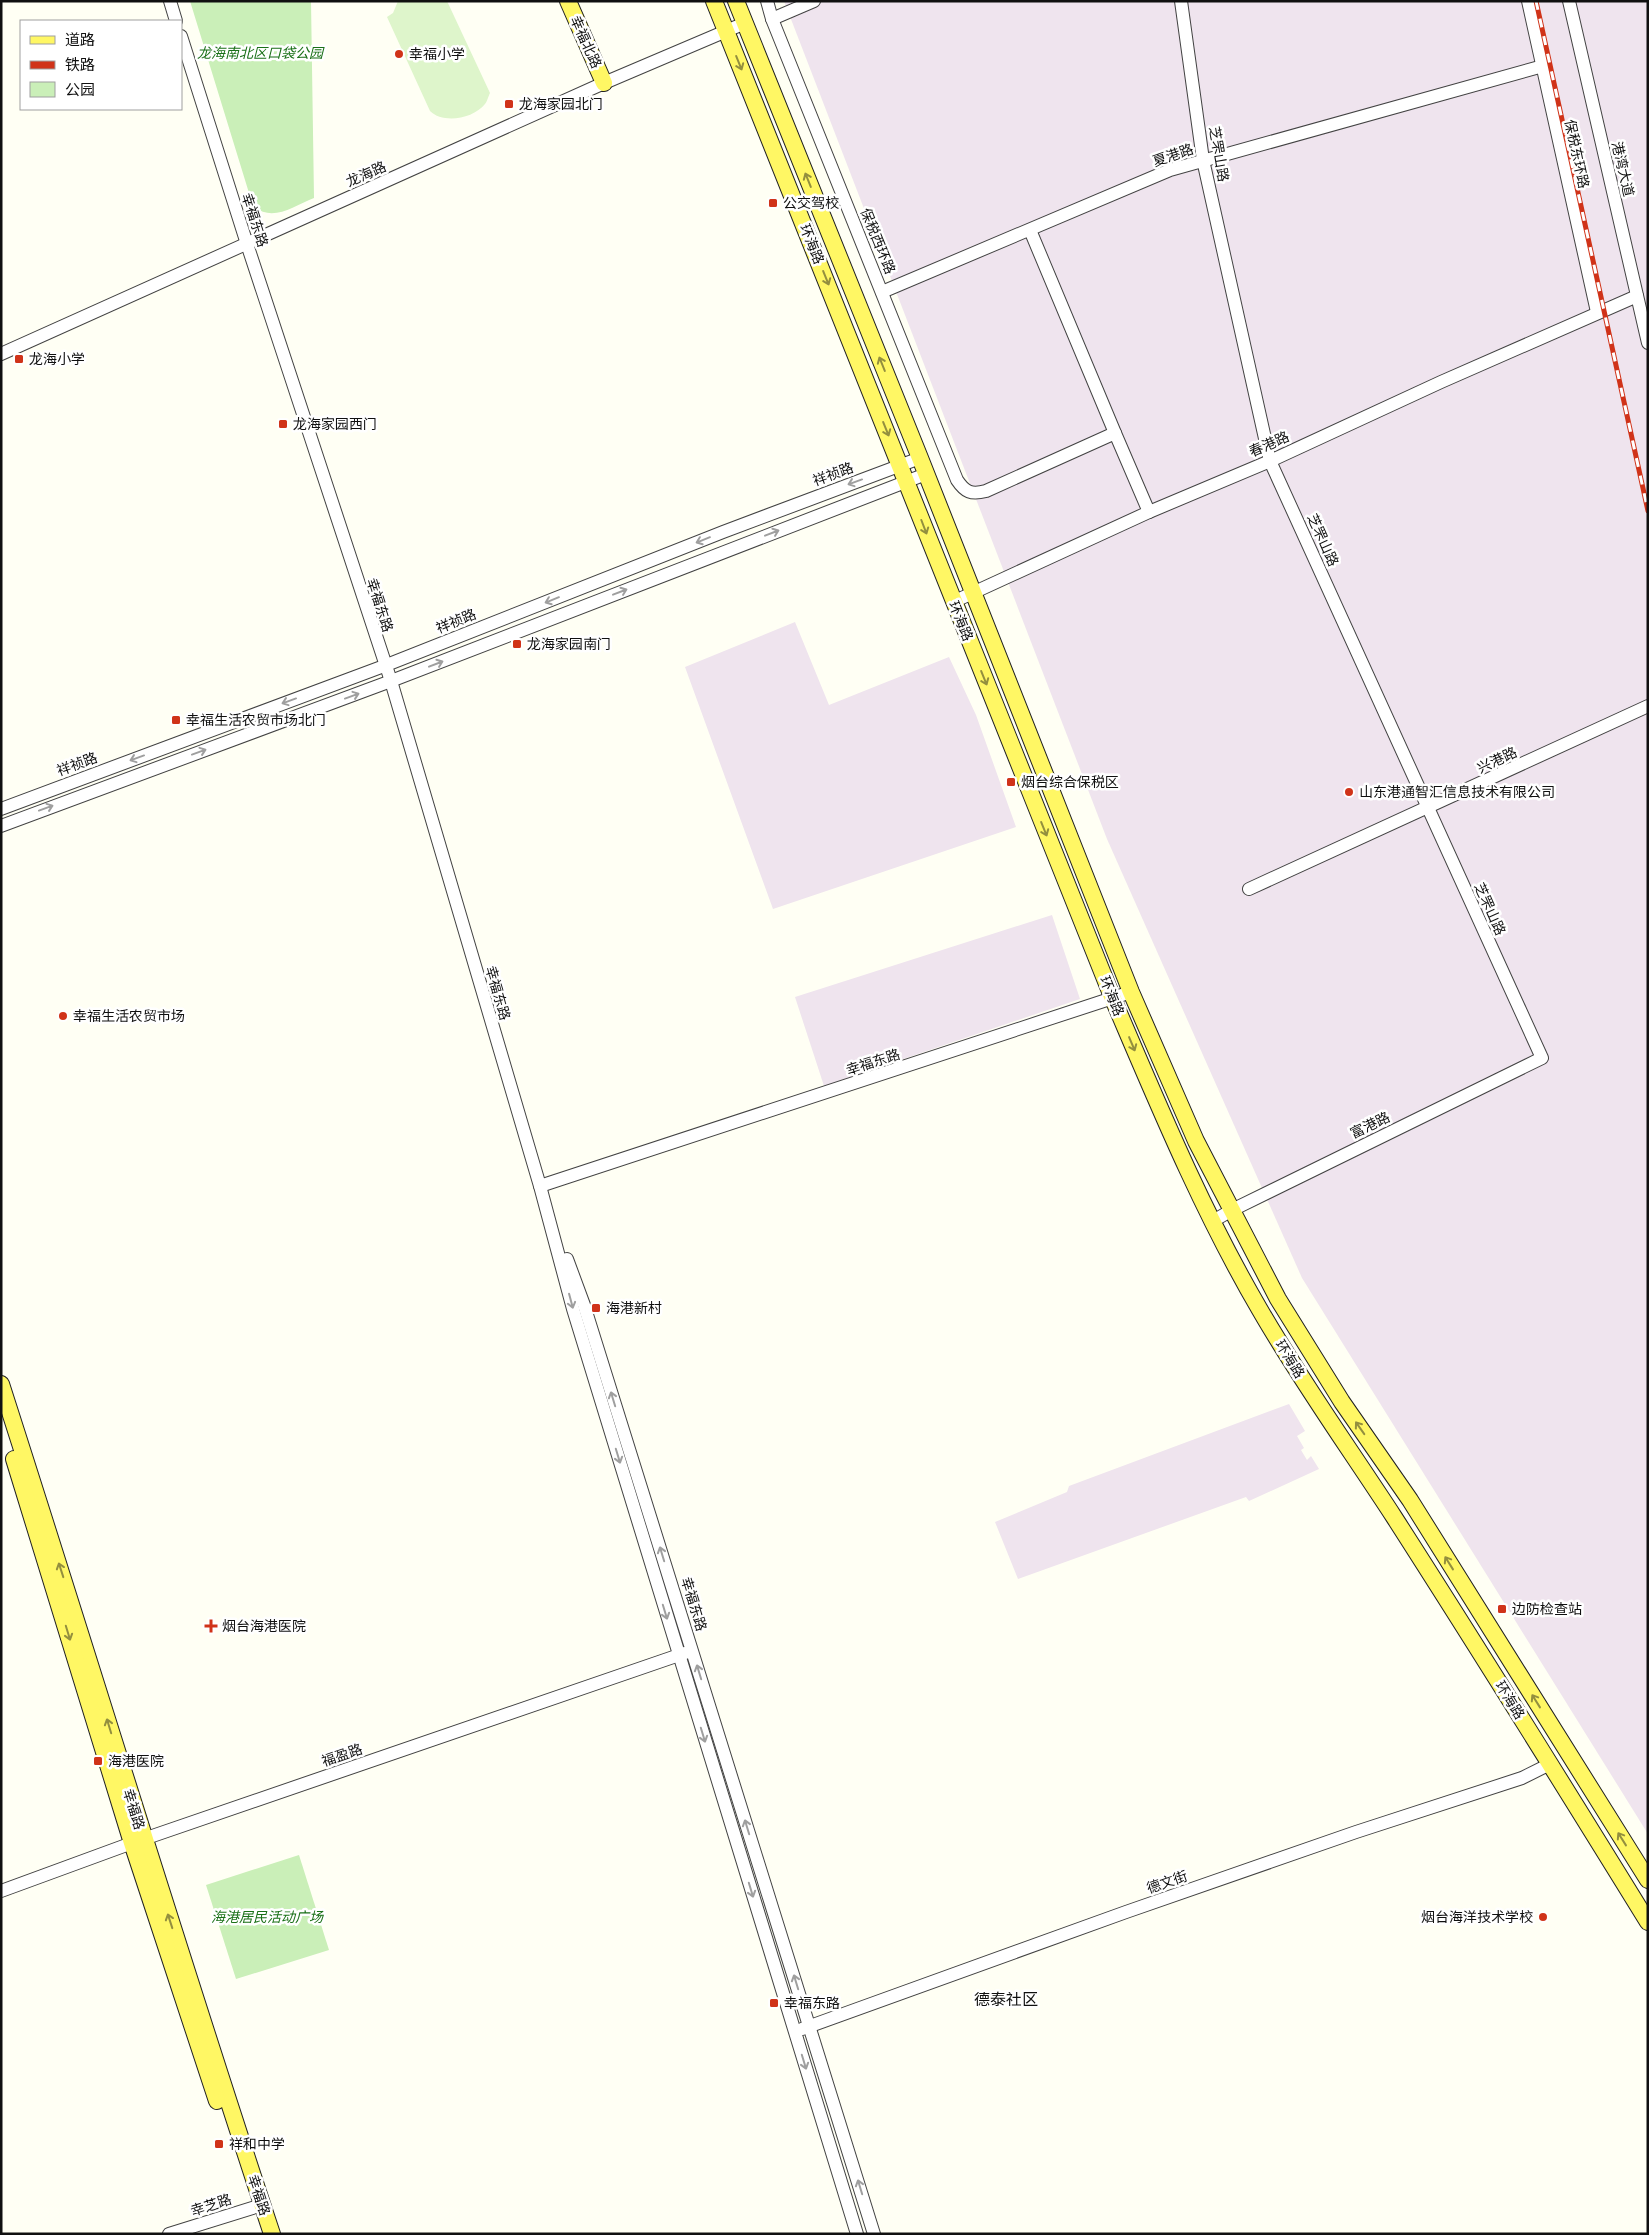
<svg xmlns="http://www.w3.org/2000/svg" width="1649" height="2235" font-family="Literata,'Noto Sans SC',serif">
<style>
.industrial{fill:#efe4ee}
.green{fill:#caefb8}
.pitch{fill:#def5cb}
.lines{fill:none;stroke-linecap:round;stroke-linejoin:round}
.minor-casing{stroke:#434343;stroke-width:14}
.major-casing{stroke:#212121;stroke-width:18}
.minor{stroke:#fff;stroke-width:12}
.major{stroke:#fff764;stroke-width:16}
.rail-casing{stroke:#d03319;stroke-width:5}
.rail{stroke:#fff;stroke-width:3;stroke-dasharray:9;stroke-linecap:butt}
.oneway{stroke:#938f3e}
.oneway2{stroke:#9f9f9f}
.poi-dot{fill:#d03319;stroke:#fff;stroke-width:2}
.labels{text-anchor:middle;stroke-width:5;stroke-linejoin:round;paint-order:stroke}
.street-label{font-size:14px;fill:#101010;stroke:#fff}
.park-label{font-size:14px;font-style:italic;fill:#1a7018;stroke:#fff}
.poi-label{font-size:14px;fill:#101010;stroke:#fff;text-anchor:start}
.quarter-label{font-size:16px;fill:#101010;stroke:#fff}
</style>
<rect width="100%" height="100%" fill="#fffff4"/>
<g class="industrial">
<path d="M784,1H1648V1834L1302,1278L1107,839Z"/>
<path d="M795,622L829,705L949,657L976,715L1016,827L773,909L685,667Z"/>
<path d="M1052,915L1080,999L824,1086L795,997Z"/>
<path d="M1289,1404L1305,1431L1297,1436L1304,1448L1301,1450L1307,1460L1311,1456L1319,1469L1249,1501L1246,1497L1018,1579L995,1522L1067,1492L1069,1486Z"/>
</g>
<g class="green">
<path d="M190,1H311L314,198C293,206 273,223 253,206Z"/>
<path d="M299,1855L329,1950L236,1979L206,1885Z"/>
</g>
<path class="pitch" d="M398,1H447L490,93C488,97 487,102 485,104C473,119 443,124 430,111L387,17L393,13Z"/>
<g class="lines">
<defs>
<g id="minor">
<path d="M170,1L176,21"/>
<path d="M767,1L772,19L957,480C965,492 971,495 986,491L1115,433L1149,512"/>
<path d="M1181,1L1203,160L1270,461L1542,1058L1232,1210L1213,1221"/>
<path d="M1528,1L1597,312"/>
<path d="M1569,1L1648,343"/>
<path d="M772,19L814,1"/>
<path d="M181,36L247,244L391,681L540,1186L573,1309L857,2234"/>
<path d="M1030,230L1115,433"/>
<path d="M882,292L1170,170L1543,66"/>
<path d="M1,354L604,83L745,23"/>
<path d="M953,602L1149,512L1270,461L1441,382L1637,296"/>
<path d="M1,809L384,666L723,532L920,458"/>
<path d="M1,826L391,681L926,474"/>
<path d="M1249,889L1648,706"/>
<path d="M540,1186L1131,992"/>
<path d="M567,1259L584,1305L874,2234"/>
<path d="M1,1891L132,1843L685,1653"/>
<path d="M802,2029L1126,1912L1356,1832L1522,1778L1550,1764"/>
<path d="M169,2234L262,2205"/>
</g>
<g id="major">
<path d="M568,1L604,83"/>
<path d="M714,1L1113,999C1158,1104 1202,1211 1260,1310C1301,1381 1349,1448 1394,1517C1480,1651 1564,1786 1648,1922"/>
<path d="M736,1L920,458L1131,992L1196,1141L1278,1299L1342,1402L1410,1500L1648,1880"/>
<path d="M1,1384C92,1667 178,1951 272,2234"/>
<path d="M14,1459L132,1843L217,2101"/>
</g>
</defs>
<use href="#minor" class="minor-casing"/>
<use href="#major" class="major-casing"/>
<use href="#minor" class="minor"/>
<use href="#major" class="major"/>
<defs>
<path id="rail" d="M1536,1L1648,511"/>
</defs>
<use href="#rail" class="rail-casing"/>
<use href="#rail" class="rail"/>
</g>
<defs><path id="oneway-shaft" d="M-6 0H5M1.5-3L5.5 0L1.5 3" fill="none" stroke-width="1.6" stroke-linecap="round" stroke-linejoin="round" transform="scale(1.25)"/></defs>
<g class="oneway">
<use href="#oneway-shaft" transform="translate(739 63) rotate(68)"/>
<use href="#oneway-shaft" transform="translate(808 180) rotate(-112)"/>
<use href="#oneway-shaft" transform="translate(826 278) rotate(68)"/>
<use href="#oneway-shaft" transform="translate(882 364) rotate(-112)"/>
<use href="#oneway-shaft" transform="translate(886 429) rotate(68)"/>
<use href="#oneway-shaft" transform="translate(924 527) rotate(69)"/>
<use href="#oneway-shaft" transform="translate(984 678) rotate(68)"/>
<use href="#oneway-shaft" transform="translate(1044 829) rotate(68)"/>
<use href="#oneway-shaft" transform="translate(1132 1044) rotate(67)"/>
<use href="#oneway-shaft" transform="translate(1360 1428) rotate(-125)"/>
<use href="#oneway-shaft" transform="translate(1449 1563) rotate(-122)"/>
<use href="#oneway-shaft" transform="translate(61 1570) rotate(-108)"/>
<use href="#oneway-shaft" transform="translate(68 1633) rotate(73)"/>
<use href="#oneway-shaft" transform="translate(1536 1701) rotate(-122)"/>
<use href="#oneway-shaft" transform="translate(109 1726) rotate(-107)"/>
<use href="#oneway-shaft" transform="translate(1622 1839) rotate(-122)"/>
<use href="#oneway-shaft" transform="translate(170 1921) rotate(-108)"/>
</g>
<g class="oneway2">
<use href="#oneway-shaft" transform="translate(855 482) rotate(160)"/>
<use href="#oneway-shaft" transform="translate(772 533) rotate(-21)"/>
<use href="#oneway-shaft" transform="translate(703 540) rotate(158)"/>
<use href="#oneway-shaft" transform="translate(620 592) rotate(-21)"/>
<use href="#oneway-shaft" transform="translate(552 600) rotate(158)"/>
<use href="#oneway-shaft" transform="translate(436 664) rotate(-21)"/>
<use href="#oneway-shaft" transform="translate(352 696) rotate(-20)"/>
<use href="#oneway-shaft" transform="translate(289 701) rotate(160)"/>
<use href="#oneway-shaft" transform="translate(199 752) rotate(-20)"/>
<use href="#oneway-shaft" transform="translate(137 758) rotate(160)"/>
<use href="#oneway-shaft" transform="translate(46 808) rotate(-20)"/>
<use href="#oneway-shaft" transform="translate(571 1301) rotate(75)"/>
<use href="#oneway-shaft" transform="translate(613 1399) rotate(-107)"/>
<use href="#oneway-shaft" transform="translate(618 1456) rotate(73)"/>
<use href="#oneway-shaft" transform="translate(662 1554) rotate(-107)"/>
<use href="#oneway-shaft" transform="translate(665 1612) rotate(73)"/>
<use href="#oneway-shaft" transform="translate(699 1672) rotate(-107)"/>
<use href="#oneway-shaft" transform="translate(703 1735) rotate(73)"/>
<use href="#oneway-shaft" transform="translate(747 1827) rotate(-107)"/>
<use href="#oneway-shaft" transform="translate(751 1890) rotate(73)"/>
<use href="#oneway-shaft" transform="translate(796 1982) rotate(-107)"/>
<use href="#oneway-shaft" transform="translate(804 2062) rotate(73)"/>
<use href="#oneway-shaft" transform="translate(860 2187) rotate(-107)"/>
</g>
<g class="poi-dot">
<circle cx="399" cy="54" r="5"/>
<rect x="504" y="99" width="10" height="10" rx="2.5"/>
<rect x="768" y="198" width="10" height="10" rx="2.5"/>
<rect x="14" y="354" width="10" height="10" rx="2.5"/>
<rect x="278" y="419" width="10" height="10" rx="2.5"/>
<rect x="512" y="639" width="10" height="10" rx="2.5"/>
<rect x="171" y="715" width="10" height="10" rx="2.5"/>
<rect x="1006" y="777" width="10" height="10" rx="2.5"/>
<circle cx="1349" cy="792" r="5"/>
<circle cx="63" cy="1016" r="5"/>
<rect x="591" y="1303" width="10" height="10" rx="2.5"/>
<rect x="1497" y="1604" width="10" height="10" rx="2.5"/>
<path d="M208.5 1618.5h5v5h5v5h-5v5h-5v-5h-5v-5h5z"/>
<rect x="93" y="1756" width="10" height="10" rx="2.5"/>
<circle cx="1543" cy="1917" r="5"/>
<rect x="769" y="1998" width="10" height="10" rx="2.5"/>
<rect x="214" y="2139" width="10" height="10" rx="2.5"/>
</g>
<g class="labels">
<g class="street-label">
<text transform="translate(586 42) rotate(66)" y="5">幸福北路</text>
<text transform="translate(1219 154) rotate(80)" y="5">芝罘山路</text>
<text transform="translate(1577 154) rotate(78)" y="5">保税东环路</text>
<text transform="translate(1173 155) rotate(-19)" y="5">夏港路</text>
<text transform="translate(1623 169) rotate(77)" y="5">港湾大道</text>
<text transform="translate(366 174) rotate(-24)" y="5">龙海路</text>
<text transform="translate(255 220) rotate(72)" y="5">幸福东路</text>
<text transform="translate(878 241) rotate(68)" y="5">保税西环路</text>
<text transform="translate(812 244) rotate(68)" y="5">环海路</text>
<text transform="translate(1269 444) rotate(-24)" y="5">春港路</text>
<text transform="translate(833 474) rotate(-20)" y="5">祥祯路</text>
<text transform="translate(1323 540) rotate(66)" y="5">芝罘山路</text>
<text transform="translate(380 605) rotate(72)" y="5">幸福东路</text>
<text transform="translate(456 621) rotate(-22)" y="5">祥祯路</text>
<text transform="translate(961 621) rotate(68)" y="5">环海路</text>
<text transform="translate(1497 760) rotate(-25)" y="5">兴港路</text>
<text transform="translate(77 764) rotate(-20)" y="5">祥祯路</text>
<text transform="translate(1490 909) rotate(66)" y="5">芝罘山路</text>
<text transform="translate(498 993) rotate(74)" y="5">幸福东路</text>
<text transform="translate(1112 996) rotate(68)" y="5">环海路</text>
<text transform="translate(873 1062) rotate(-18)" y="5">幸福东路</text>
<text transform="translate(1370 1125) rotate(-26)" y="5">富港路</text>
<text transform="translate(1290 1359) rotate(58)" y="5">环海路</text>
<text transform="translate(694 1604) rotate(73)" y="5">幸福东路</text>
<text transform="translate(1510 1700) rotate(58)" y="5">环海路</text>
<text transform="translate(342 1755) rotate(-19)" y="5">福盈路</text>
<text transform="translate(134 1809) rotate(73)" y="5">幸福路</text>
<text transform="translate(1167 1882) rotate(-19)" y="5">德文街</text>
<text transform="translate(259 2195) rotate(72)" y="5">幸福路</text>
<text transform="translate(211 2205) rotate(-18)" y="5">幸芝路</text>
</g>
<g class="park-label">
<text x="260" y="58">龙海南北区口袋公园</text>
<text x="267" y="1922">海港居民活动广场</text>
</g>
<g class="poi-label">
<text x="409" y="59">幸福小学</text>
<text x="519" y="109">龙海家园北门</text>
<text x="783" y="208">公交驾校</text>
<text x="29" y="364">龙海小学</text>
<text x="293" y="429">龙海家园西门</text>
<text x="527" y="649">龙海家园南门</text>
<text x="186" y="725">幸福生活农贸市场北门</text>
<text x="1021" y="787">烟台综合保税区</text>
<text x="1359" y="797">山东港通智汇信息技术有限公司</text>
<text x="73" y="1021">幸福生活农贸市场</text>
<text x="606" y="1313">海港新村</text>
<text x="1512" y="1614">边防检查站</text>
<text x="222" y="1631">烟台海港医院</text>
<text x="108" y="1766">海港医院</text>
<text x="1533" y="1922" text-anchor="end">烟台海洋技术学校</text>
<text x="784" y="2008">幸福东路</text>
<text x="229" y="2149">祥和中学</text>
</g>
<g class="quarter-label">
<text x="1006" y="2005">德泰社区</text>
</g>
</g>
<rect width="1649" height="2235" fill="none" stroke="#101010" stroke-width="5"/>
<rect x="20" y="20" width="162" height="90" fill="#ffffff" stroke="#9f9f9f"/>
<rect x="30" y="36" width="25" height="8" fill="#fff764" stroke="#9f9f9f"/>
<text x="65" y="45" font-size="15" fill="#101010">道路</text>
<rect x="30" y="61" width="25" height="8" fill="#d03319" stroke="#9f9f9f"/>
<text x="65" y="70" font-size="15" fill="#101010">铁路</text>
<rect x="30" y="82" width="25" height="15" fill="#caefb8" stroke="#9f9f9f"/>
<text x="65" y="95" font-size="15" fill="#101010">公园</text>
</svg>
